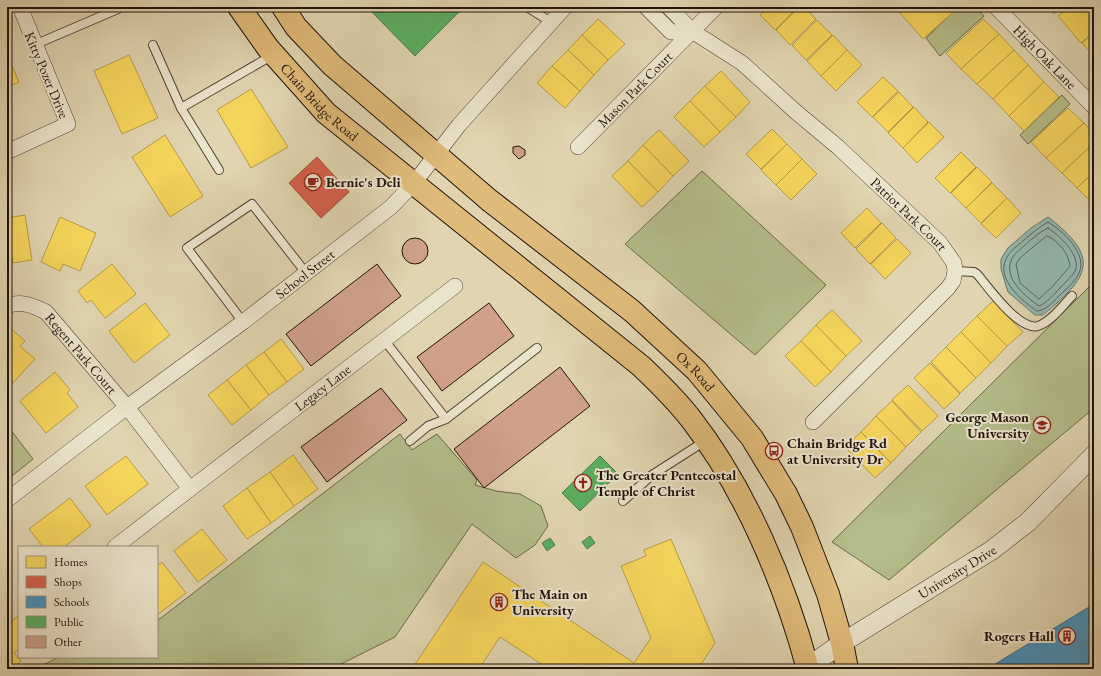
<svg xmlns="http://www.w3.org/2000/svg" width="1101" height="676" font-family="'EB Garamond',serif">
<style>
.green{fill:#b4bd8a;stroke:#6a684b}
.water{fill:#94b8b0;stroke:#66766e}
.homes{fill:#f6d55c;stroke:#b69a44}
.shops{fill:#d6604d;stroke:#a0493a}
.schools{fill:#4393c3;stroke:#396c8c}
.public{fill:#5aae61;stroke:#497f48}
.lines{fill:none;stroke-linecap:round;stroke-linejoin:round}
.shore{stroke:#5a655e;stroke-width:1}
.building{fill:#d0a08b;stroke:#21120c}
.service-casing{stroke:#514335;stroke-width:10}
.minor-casing{stroke:#514335;stroke-width:16}
.tertiary-casing{stroke:#514335;stroke-width:20}
.primary-casing{stroke:#21120c;stroke-width:24}
.service{stroke:#ebe4cc;stroke-width:8}
.minor{stroke:#ebe4cc;stroke-width:15}
.tertiary{stroke:#ebe4cc;stroke-width:19}
.primary{stroke:#e0ba78;stroke-width:22}
.labels{text-anchor:middle;stroke-width:4;stroke-linejoin:round;paint-order:stroke}
.street-label{font-size:14px;fill:#21120c;stroke:#ebe4cc}
.poi-label{font-size:14px;font-weight:bold;fill:#21120c;stroke:#ebe4cc;text-anchor:start}
</style>
<rect width="100%" height="100%" fill="#e0d5b0"/>
<filter id="stains"><feTurbulence type="fractalNoise" baseFrequency=".005" numOctaves="4"/><feColorMatrix values="0 0 0 0 .2 0 0 0 0 .09 0 0 0 0 .02 0 0 0 .5 -.17"/></filter>
<radialGradient id="worn" r=".72"><stop offset=".6" stop-color="#630" stop-opacity="0"/><stop offset="1" stop-color="#630" stop-opacity=".3"/></radialGradient>
<g class="green">
<path d="M958,7H975L984,16L940,56L926,38Z"/>
<path d="M1062,95L1070,104L1028,144L1020,135Z"/>
<path d="M702,171L826,285L755,355L625,244Z"/>
<path d="M1094,282V408L889,580L832,542Z"/>
<path d="M7,425L33,459L7,480Z"/>
<path d="M400,434L412,450L437,434L477,480L475,485L496,491L520,494L541,506L548,526L535,545L516,558L472,524L395,637L331,669H35L59,657H157V621Z"/>
</g>
<path class="water" d="M1048,217C1101,258 1090,276 1043,315H1035L1008,292L1001,269V259L1008,248L1031,228Z"/>
<g class="homes">
<path d="M769,7H798L775,30L760,15Z"/>
<path d="M799,7H804L816,19L790,45L776,30Z"/>
<path d="M906,7H959L923,39L900,13Z"/>
<path d="M1048,7H1062L1054,14Z"/>
<path d="M1069,7H1094V31L1081,43L1058,16Z"/>
<path d="M598,19L625,44L608,60L582,35Z"/>
<path d="M983,19L999,34L961,69L946,53Z"/>
<path d="M817,20L832,35L806,60L792,45Z"/>
<path d="M1094,33V56L1082,43Z"/>
<path d="M999,34L1014,50L977,84L961,69Z"/>
<path d="M582,35L608,60L594,75L568,50Z"/>
<path d="M833,35L847,50L821,76L807,61Z"/>
<path d="M568,50L594,75L580,91L552,66Z"/>
<path d="M847,50L862,65L836,91L821,76Z"/>
<path d="M1014,50L1028,65L993,99L977,84Z"/>
<path d="M129,55L158,118L122,134L94,71Z"/>
<path d="M10,61L19,82L7,87V62Z"/>
<path d="M1028,65L1044,82L1009,116L993,99Z"/>
<path d="M552,66L580,91L565,108L537,83Z"/>
<path d="M721,71L750,102L736,117L705,86Z"/>
<path d="M883,77L898,91L872,117L857,102Z"/>
<path d="M1044,82L1059,97L1024,131L1009,116Z"/>
<path d="M705,86L736,117L720,132L690,101Z"/>
<path d="M251,89L288,147L251,168L217,110Z"/>
<path d="M899,92L913,107L888,132L873,117Z"/>
<path d="M690,101L720,132L704,147L674,117Z"/>
<path d="M914,107L928,122L903,148L888,133Z"/>
<path d="M1068,108L1084,123L1046,158L1031,142Z"/>
<path d="M929,122L944,137L917,163L903,148Z"/>
<path d="M1084,123L1094,134V143L1062,173L1046,158Z"/>
<path d="M772,129L787,144L761,169L746,154Z"/>
<path d="M659,130L689,161L673,176L643,145Z"/>
<path d="M165,135L203,196L170,217L132,157Z"/>
<path d="M1094,143V172L1077,188L1062,173Z"/>
<path d="M787,144L802,159L776,185L761,170Z"/>
<path d="M643,145L673,176L658,192L628,161Z"/>
<path d="M961,152L976,167L950,193L935,178Z"/>
<path d="M802,159L817,174L791,200L776,185Z"/>
<path d="M628,161L658,192L642,207L612,176Z"/>
<path d="M977,167L992,182L966,208L951,193Z"/>
<path d="M1094,172V205L1077,188Z"/>
<path d="M992,183L1007,198L981,223L966,208Z"/>
<path d="M1007,198L1021,213L996,238L981,224Z"/>
<path d="M867,208L881,223L855,248L841,233Z"/>
<path d="M25,215L32,260L13,263L12,258L7,259V218Z"/>
<path d="M60,217L96,233L80,271L63,264L60,271L41,262Z"/>
<path d="M882,223L896,238L870,264L856,249Z"/>
<path d="M897,239L911,253L885,279L871,264Z"/>
<path d="M112,264L136,294L105,318L91,300L87,303L78,291Z"/>
<path d="M993,301L1023,332L1007,346L977,316Z"/>
<path d="M145,303L170,335L134,363L109,331Z"/>
<path d="M832,310L862,341L846,356L816,325Z"/>
<path d="M977,316L1007,346L991,363L961,332Z"/>
<path d="M816,325L846,356L831,372L801,341Z"/>
<path d="M8,326L25,341L20,346L35,359L11,385L7,381Z"/>
<path d="M961,332L991,363L976,378L946,347Z"/>
<path d="M281,339L304,369L287,382L264,352Z"/>
<path d="M801,341L831,372L815,387L785,356Z"/>
<path d="M946,347L976,378L960,393L931,362Z"/>
<path d="M264,352L287,382L269,395L246,365Z"/>
<path d="M930,363L960,394L944,409L914,378Z"/>
<path d="M246,365L269,395L251,410L227,380Z"/>
<path d="M55,372L70,390L67,393L78,407L46,433L20,401Z"/>
<path d="M227,380L251,410L232,425L208,395Z"/>
<path d="M908,385L938,416L922,431L892,400Z"/>
<path d="M892,401L921,432L906,447L876,416Z"/>
<path d="M876,416L906,447L891,463L861,432Z"/>
<path d="M861,432L891,463L875,478L845,447Z"/>
<path d="M293,455L318,489L294,506L270,472Z"/>
<path d="M126,456L148,484L107,515L85,486Z"/>
<path d="M270,472L294,506L271,523L247,488Z"/>
<path d="M247,488L271,523L247,539L223,506Z"/>
<path d="M70,498L91,526L64,547H43L29,529Z"/>
<path d="M202,529L227,560L198,582L174,551Z"/>
<path d="M671,539L715,643L698,669H549L500,637L479,669H412L483,562L634,663L651,638L621,566L646,556L644,550Z"/>
<path d="M162,562L186,593L157,615V566Z"/>
<path d="M19,615V649L14,653L21,661L12,669H7V619L10,623Z"/>
</g>
<path class="shops" d="M317,157L349,192L321,218L289,183Z"/>
<path class="schools" d="M1094,604V669H987Z"/>
<g class="public">
<path d="M367,7H464L415,56Z"/>
<path d="M600,456L618,474L580,511L562,493Z"/>
<path d="M590,536L595,543L587,549L582,542Z"/>
<path d="M550,538L555,545L547,551L542,543Z"/>
</g>
<g class="lines">
<g class="shore">
<path d="M1048,222C1063,231 1088,254 1079,273C1076,281 1065,290 1059,296C1053,302 1045,311 1037,311C1022,301 996,279 1006,259C1010,251 1017,246 1023,241C1031,234 1039,227 1048,222Z"/>
<path d="M1048,228C1059,235 1082,256 1075,271C1072,277 1064,283 1060,288C1054,294 1047,303 1039,306C1026,297 1004,279 1011,261C1013,254 1020,250 1025,245C1032,239 1039,232 1048,228Z"/>
<path d="M1047,236C1058,240 1069,254 1070,266L1053,286L1039,299L1020,283L1016,264L1020,258Z"/>
</g>
</g>
<g class="building">
<path d="M519,146L525,150V155L519,159L513,153V147Z"/>
<circle cx="415" cy="251" r="13"/>
<path d="M377,264L401,296L311,366L286,334Z"/>
<path d="M489,303L514,336L442,391L417,357Z"/>
<path d="M560,367L590,406L484,488L454,449Z"/>
<path d="M381,388L407,420L327,482L301,447Z"/>
</g>
<g class="lines">
<defs>
<g id="service">
<path d="M527,7L551,22"/>
<path d="M34,45L118,9"/>
<path d="M153,45L181,108L273,55"/>
<path d="M181,108L219,170"/>
<path d="M955,271L974,272L977,274C988,287 1019,331 1038,326C1051,322 1063,305 1072,296"/>
<path d="M243,322L187,248L252,204L306,273"/>
<path d="M385,341L446,419L537,348"/>
<path d="M410,441L428,426L446,419"/>
<path d="M623,501L652,475L705,441"/>
</g>
<g id="minor">
<path d="M646,7L671,32L692,31"/>
<path id="s1" d="M669,7L692,31L742,63L796,112L838,147L940,243L954,263L955,271L953,281L948,288L813,422"/>
<path id="s2" d="M996,7L1094,107"/>
<path id="s3" d="M578,147L716,7"/>
<path d="M7,152L68,124L20,7"/>
<path id="s4" d="M7,306C20,300 34,306 46,312L127,407L190,489L455,286"/>
<path id="s5" d="M7,500L127,407L243,322L391,207L414,183L459,125L565,7"/>
<path d="M115,547L190,489"/>
</g>
<g id="tertiary">
<path id="s6" d="M808,667L842,643L992,550L1028,522L1094,455"/>
</g>
<g id="primary">
<path id="s7" d="M239,7L268,48L326,113L641,366C659,383 676,400 691,419C746,490 785,584 808,669"/>
<path id="s8" d="M283,7L296,27L332,65L489,200L632,311L697,371L752,438L786,494L802,527L828,594L842,643L847,669"/>
</g>
</defs>
<use href="#service" class="service-casing"/>
<use href="#minor" class="minor-casing"/>
<use href="#tertiary" class="tertiary-casing"/>
<use href="#primary" class="primary-casing"/>
<use href="#service" class="service"/>
<use href="#minor" class="minor"/>
<use href="#tertiary" class="tertiary"/>
<use href="#primary" class="primary"/>
</g>
<defs>
<symbol id="cafe-ring" viewBox="-11 -11 22 22"><circle r="9.5" fill="#ebe4cc" stroke="#8f2418" stroke-width="1.5"/><path d="M-5.5-4.5H6V0H3Q3 3.5 0 3.5H-2.5Q-5.5 3.5-5.5 0ZM3-3.2v2h1.7v-2ZM-6 4.5H4V6H-6Z" fill="#8f2418"/></symbol>
<symbol id="university-ring" viewBox="-11 -11 22 22"><circle r="9.5" fill="#ebe4cc" stroke="#8f2418" stroke-width="1.5"/><path d="M0-5L7-2L0 1L-7-2ZM-4 1L0 2.5L4 1V4Q0 6-4 4Z" fill="#8f2418"/></symbol>
<symbol id="bus-ring" viewBox="-11 -11 22 22"><circle r="9.5" fill="#ebe4cc" stroke="#8f2418" stroke-width="1.5"/><path d="M-5-6H5V4H4V6H2V4H-2V6H-4V4H-5ZM-3.5-4V0h7V-4ZM-3.5 1.2v1.5H-2V1.2ZM2 1.2v1.5H3.5V1.2Z" fill="#8f2418"/></symbol>
<symbol id="church-ring" viewBox="-11 -11 22 22"><circle r="9.5" fill="#ebe4cc" stroke="#8f2418" stroke-width="1.5"/><path d="M-1.2-6h2.4v3.5h3.3v2.4h-3.3V6h-2.4V-.1h-3.3v-2.4h3.3Z" fill="#8f2418"/></symbol>
<symbol id="building-ring" viewBox="-11 -11 22 22"><circle r="9.5" fill="#ebe4cc" stroke="#8f2418" stroke-width="1.5"/><path d="M-4-6H4V6H1V3H-1V6H-4ZM-2.5-4.3h1.7v1.8h-1.7ZM.8-4.3h1.7v1.8H.8ZM-2.5-1h1.7V.8h-1.7ZM.8-1h1.7V.8H.8Z" fill="#8f2418"/></symbol>
</defs>
<g fill-rule="evenodd">
<use href="#cafe-ring" x="303" y="172" width="20" height="20"/>
<use href="#university-ring" x="1032" y="415" width="20" height="20"/>
<use href="#bus-ring" x="764" y="441" width="20" height="20"/>
<use href="#church-ring" x="573" y="473" width="20" height="20"/>
<use href="#building-ring" x="489" y="592" width="20" height="20"/>
<use href="#building-ring" x="1057" y="626" width="20" height="20"/>
</g>
<g class="labels">
<g class="street-label">
<text dy="5" stroke="none"><textPath href="#s2" startOffset="70">High Oak Lane</textPath></text>
<text transform="translate(47 75) rotate(67)" y="5">Kitty Pozer Drive</text>
<text dy="5" stroke="none"><textPath href="#s3" startOffset="81">Mason Park Court</textPath></text>
<text dy="5" stroke="none"><textPath href="#s7" startOffset="125">Chain Bridge Road</textPath></text>
<text dy="5" stroke="none"><textPath href="#s1" startOffset="318">Patriot Park Court</textPath></text>
<text dy="5" stroke="none"><textPath href="#s5" startOffset="374">School Street</textPath></text>
<text dy="5" stroke="none"><textPath href="#s4" startOffset="95">Regent Park Court</textPath></text>
<text dy="5" stroke="none"><textPath href="#s8" startOffset="552">Ox Road</textPath></text>
<text dy="5" stroke="none"><textPath href="#s4" startOffset="436">Legacy Lane</textPath></text>
<text dy="5" stroke="none"><textPath href="#s6" startOffset="177">University Drive</textPath></text>
</g>
<g class="poi-label">
<text x="326" y="187">Bernie's Deli</text>
<text x="1029" y="422" text-anchor="end">George Mason<tspan x="1029" dy="16">University</tspan></text>
<text x="787" y="448">Chain Bridge Rd<tspan x="787" dy="16">at University Dr</tspan></text>
<text x="596" y="480">The Greater Pentecostal<tspan x="596" dy="16">Temple of Christ</tspan></text>
<text x="512" y="599">The Main on<tspan x="512" dy="16">University</tspan></text>
<text x="1054" y="641" text-anchor="end">Rogers Hall</text>
</g>
</g>
<rect width="1101" height="676" fill="none" stroke="#e0d5b0" stroke-width="24"/>
<rect x="8" y="8" width="1085" height="660" fill="none" stroke="#21120c" stroke-width="2"/>
<rect x="12" y="12" width="1077" height="652" fill="none" stroke="#21120c"/>
<rect x="18" y="546" width="140" height="112" fill="#ebe4cc" stroke="#9a907f"/>
<rect x="26" y="556" width="20" height="12" fill="#f6d55c" stroke="#9a907f"/>
<text x="54" y="566" font-size="12" fill="#21120c">Homes</text>
<rect x="26" y="576" width="20" height="12" fill="#d6604d" stroke="#9a907f"/>
<text x="54" y="586" font-size="12" fill="#21120c">Shops</text>
<rect x="26" y="596" width="20" height="12" fill="#4393c3" stroke="#9a907f"/>
<text x="54" y="606" font-size="12" fill="#21120c">Schools</text>
<rect x="26" y="616" width="20" height="12" fill="#5aae61" stroke="#9a907f"/>
<text x="54" y="626" font-size="12" fill="#21120c">Public</text>
<rect x="26" y="636" width="20" height="12" fill="#d0a08b" stroke="#9a907f"/>
<text x="54" y="646" font-size="12" fill="#21120c">Other</text>
<rect width="100%" height="100%" filter="url(#stains)"/>
<rect width="100%" height="100%" fill="url(#worn)"/>
</svg>
